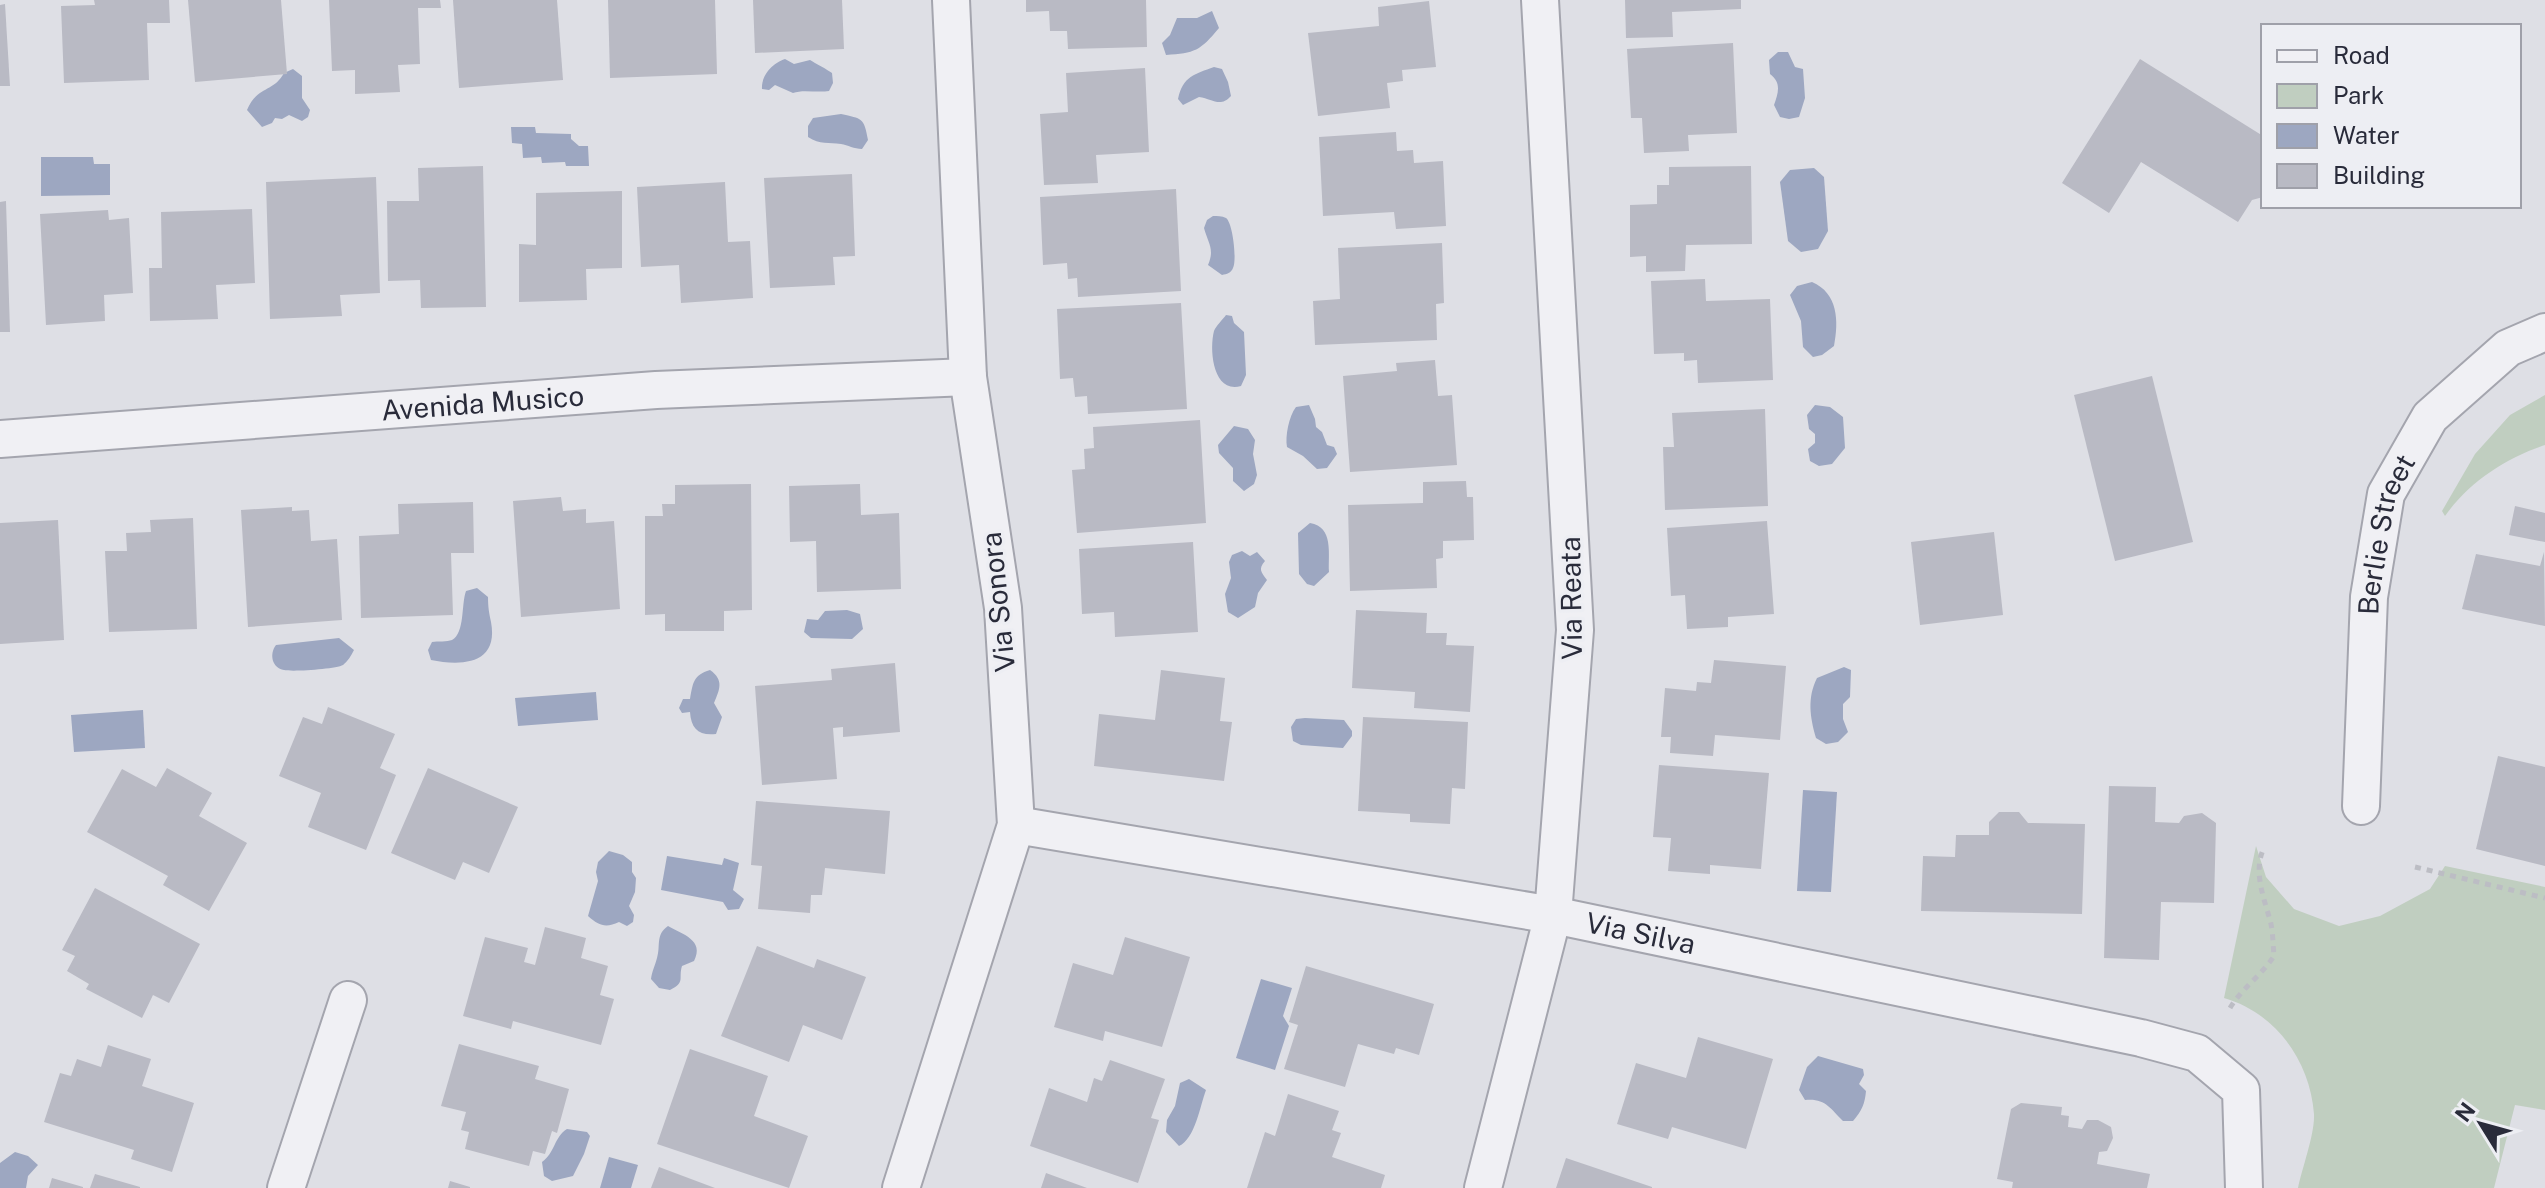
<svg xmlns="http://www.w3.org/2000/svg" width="2545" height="1188" font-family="'Public Sans',sans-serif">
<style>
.green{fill:#c0cec0}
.water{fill:#9da7c1}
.building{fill:#b9bac4}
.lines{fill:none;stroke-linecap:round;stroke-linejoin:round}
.street-casing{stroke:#a4a5ae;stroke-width:40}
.path{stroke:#bcbdc4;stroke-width:5;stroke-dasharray:6 6;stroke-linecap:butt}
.street{stroke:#f0f0f4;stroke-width:36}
.labels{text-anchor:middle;stroke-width:7;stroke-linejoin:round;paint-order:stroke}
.street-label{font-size:28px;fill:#292b3a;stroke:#edeef3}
</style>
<rect width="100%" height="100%" fill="#dedfe5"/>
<g class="green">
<path d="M2545,395V445C2506,458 2469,482 2445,516L2442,511L2475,454L2510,415Z"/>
<path d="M2256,846L2266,877L2294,909L2339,926L2380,916L2430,889L2445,866L2545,887V1110L2515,1105L2494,1188H2298C2302,1168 2315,1134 2314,1114C2310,1061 2276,1013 2224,998Z"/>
</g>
<g class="water">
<path d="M1212,11L1219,28C1200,51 1195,53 1166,55L1162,43L1170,35L1177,18H1197Z"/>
<path d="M1778,52H1788L1795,67L1803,69L1805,98L1799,117L1789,119L1780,117L1774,105C1778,93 1782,83 1770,74L1769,60Z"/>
<path d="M785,59L794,64L810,60C815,63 828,70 832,73L833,83L829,91C817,93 803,89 793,93L775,85L769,90L762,89C761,75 773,63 785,59Z"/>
<path d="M1214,67L1222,69L1228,82L1231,96C1220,108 1213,99 1199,97L1183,105L1178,99C1183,76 1195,74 1214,67Z"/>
<path d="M293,69L302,76V98L310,110L308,117L302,121L289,115L282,119L275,118L272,123L262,127L247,110C258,85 273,93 284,73Z"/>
<path d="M841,114C862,119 864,117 868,140L862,149C854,149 848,145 841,144C829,142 820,145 808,137V126L813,118Z"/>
<path d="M511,127H535L536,133L571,134V139L579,146H588L589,166H566L565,162L542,163L541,157L523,158L522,144L512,143Z"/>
<path d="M41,157H93L94,164H110V195L41,196Z"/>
<path d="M1814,168L1824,177L1828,231L1818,249L1801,252L1788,241L1780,182L1790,170Z"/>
<path d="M1213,216C1217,216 1222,216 1226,218C1233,223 1237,261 1233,268C1231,273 1227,274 1222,275L1208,265C1215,249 1208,243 1204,228L1207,220Z"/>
<path d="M1812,282C1838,293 1839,321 1834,346L1822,355L1813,357L1803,347L1801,321L1790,295L1797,286Z"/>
<path d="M1226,315L1232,316L1234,323L1244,332L1246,375L1241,386C1213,394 1209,350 1214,331C1216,326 1223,319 1226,315Z"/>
<path d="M1309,405L1315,419L1316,427L1322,432L1327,445L1334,447L1337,454L1327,468L1317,469L1303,456L1287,447C1285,436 1289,416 1296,407Z"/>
<path d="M1815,405L1830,407L1843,417L1845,448L1832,464L1819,466L1810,461L1808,449L1815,443V434L1809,429L1807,415Z"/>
<path d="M1234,426L1248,429L1255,440L1253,454L1257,475L1254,484L1244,491L1233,481V468L1219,453L1218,445Z"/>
<path d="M1310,523C1334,527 1328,554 1329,572L1314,586L1307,584L1299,574L1298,533Z"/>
<path d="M1242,551L1250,556L1257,552L1265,561C1258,569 1261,572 1267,580L1258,593L1255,607L1238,618L1228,612L1225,594L1231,578L1229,562L1232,555Z"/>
<path d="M477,588L488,597C488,607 489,613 491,622C499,665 461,666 431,660L428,650L432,642C438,641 447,642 452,640C465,633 461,605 466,591Z"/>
<path d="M847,610L860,614L863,629L852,639L811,638L804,632L807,619L818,620L825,611Z"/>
<path d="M339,638L354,650C351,656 348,661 343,665C336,669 292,672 284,670C272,668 269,654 276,645Z"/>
<path d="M1844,667L1851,670L1850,697L1843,704V719L1848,732L1838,742L1826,744L1816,738C1810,717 1807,698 1817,678Z"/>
<path d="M710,670C724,680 720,689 714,703L722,717L716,734C699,736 691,729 690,712L682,713L679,708L683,699H690C693,683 693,675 710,670Z"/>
<path d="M596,692L598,720L518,726L515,698Z"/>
<path d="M143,710L145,748L74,752L71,715Z"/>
<path d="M1305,718L1344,720L1352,731V736L1343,748L1301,745L1293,741L1291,727L1296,719Z"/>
<path d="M1803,790L1837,792L1831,892L1797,891Z"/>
<path d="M609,851L623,855L632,862V872L636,878L635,892L629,906L634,915L633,922L627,926L619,922C606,928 599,926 588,916L598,881L596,872L598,862Z"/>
<path d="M667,856L722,865L724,858L739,863L733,890L744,899L739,909L728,910L723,902L661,890Z"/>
<path d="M668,926C682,934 705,940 694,961L682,966C678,979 686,982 670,990L659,988L651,979C652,971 655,966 657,958C661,946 655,935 668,926Z"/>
<path d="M1261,979L1292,988L1283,1016L1289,1026L1275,1070L1236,1058Z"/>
<path d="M1818,1056L1863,1069L1864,1075L1859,1084L1866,1091C1865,1103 1862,1111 1853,1121H1843C1830,1108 1825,1098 1805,1100L1799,1090L1807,1067Z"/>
<path d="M1189,1079L1206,1090C1200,1106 1195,1139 1179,1146L1166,1132L1167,1120L1175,1106L1180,1083Z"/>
<path d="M567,1129L587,1132L590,1136L584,1154L573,1176L552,1181L544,1176L542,1162C555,1153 554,1137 567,1129Z"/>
<path d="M15,1152L28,1156L38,1165L28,1176L26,1188H0V1163Z"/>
<path d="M609,1157L638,1165L631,1188H600Z"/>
</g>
<g class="building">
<path d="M94,0H169L170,23H147L149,80L64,83L61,6L95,5Z"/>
<path d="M188,0H281L287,74L195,82Z"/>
<path d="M329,0H440L441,8H418L420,64L398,65L400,92L355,94V70L332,71Z"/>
<path d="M453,0H557L563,80L459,88Z"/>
<path d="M608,0H715L717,74L610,78Z"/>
<path d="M753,0H842L844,49L755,53Z"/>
<path d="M1026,0H1146L1147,47L1068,49L1067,31H1050L1049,11L1026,12Z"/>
<path d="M1625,0H1741V9L1672,12L1673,37L1626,38Z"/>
<path d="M1429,1L1436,67L1402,70L1403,81L1387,83L1390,108L1318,116L1308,33L1379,26L1378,7Z"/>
<path d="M5,4L10,86H0V5Z"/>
<path d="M1733,43L1737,133L1688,135L1689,151L1644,153L1642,118H1631L1627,49Z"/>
<path d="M2140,59L2263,136V197L2252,200L2238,222L2141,162L2109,213L2062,183Z"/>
<path d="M1145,68L1149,152L1096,155L1098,183L1044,185L1040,114L1068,112L1066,73Z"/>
<path d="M1396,132L1397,151L1413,150L1414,163L1443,161L1446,226L1396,229L1394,212L1323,216L1319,137Z"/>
<path d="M483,166L486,307L421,308L420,280L388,281L387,201H419L418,168Z"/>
<path d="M1751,166L1752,244L1686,245L1685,271L1646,272V256L1630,257V205L1657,204V185H1669V167Z"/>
<path d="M852,174L855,256L833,257L835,285L770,288L764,178Z"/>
<path d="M376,177L380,293L340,295L342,316L270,319L266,182Z"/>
<path d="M725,182L728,242L750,241L753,298L681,303L679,265L641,267L637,187Z"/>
<path d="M1176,189L1181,291L1078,297L1077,278L1068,279L1067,263L1043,265L1040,197Z"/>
<path d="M622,191V268L586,269L587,300L519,302V244L536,245V193Z"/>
<path d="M6,201L10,332H0V202Z"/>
<path d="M252,209L255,283L216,285L218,319L150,321L149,268H162L161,212Z"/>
<path d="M108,210L109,220L129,218L133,293L104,295L105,321L46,325L40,214Z"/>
<path d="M1442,243L1444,303L1436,304L1437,340L1315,345L1313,301L1340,299L1338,248Z"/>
<path d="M1705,279L1706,301L1770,299L1773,380L1698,383L1697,360L1684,361V353L1654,354L1651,281Z"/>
<path d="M1181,303L1187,409L1088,414L1087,396L1075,397L1073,378L1060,379L1057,309Z"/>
<path d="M1435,360L1438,396L1452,395L1457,465L1350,472L1343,376L1397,371L1396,363Z"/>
<path d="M2152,376L2193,542L2115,561L2074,395Z"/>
<path d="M1765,409L1768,506L1665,510L1663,447H1674L1672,413Z"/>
<path d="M1200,420L1206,523L1077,533L1072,470L1085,469L1084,449L1094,448L1093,427Z"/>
<path d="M1466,481L1467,497H1473L1474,540L1443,541V558L1436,559L1437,588L1350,591L1348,505L1423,503V482Z"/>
<path d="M751,484L752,610L724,611V631H665V614L645,615V516H663L662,504H675V485Z"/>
<path d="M860,484L861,515L899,513L901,589L817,592L816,541L790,542L789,486Z"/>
<path d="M561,497L563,511L586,509V523L614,521L620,609L521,617L513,501Z"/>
<path d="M473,502L474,553H451L453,615L361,618L359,536L399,534L398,504Z"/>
<path d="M2515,506L2545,513V542L2509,535Z"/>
<path d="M292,507V511L309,510L311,541L337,539L342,620L248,627L241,510Z"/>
<path d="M193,518L197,629L109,632L105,551H127L126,533L151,532L150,520Z"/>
<path d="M58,520L64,640L0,644V523Z"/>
<path d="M1767,521L1774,614L1728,617V627L1687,629L1685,595L1671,596L1667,528Z"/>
<path d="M1994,532L2003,615L1920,625L1911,542Z"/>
<path d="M1193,542L1198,632L1115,637L1114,612L1082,614L1079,549Z"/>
<path d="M2544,552L2545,626L2462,609L2476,554L2540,566Z"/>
<path d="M1356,610L1427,613L1426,633H1447L1446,645L1474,646L1470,712L1414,708L1415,692L1352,688Z"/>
<path d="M1714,660L1786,666L1780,740L1715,735L1713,756L1670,753L1671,737H1661L1665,688L1696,691L1697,682L1711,683Z"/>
<path d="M895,663L900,732L843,737V727L833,728L837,779L762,785L755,686L832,680L831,669Z"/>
<path d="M1161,670L1225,678L1220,721L1232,722L1224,781L1094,766L1099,714L1155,720Z"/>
<path d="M328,707L395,734L380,768L396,775L366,850L308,827L321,793L279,776L303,717L322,724Z"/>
<path d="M1363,717L1468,722L1465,789L1452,788L1450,824L1410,822V814L1358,811Z"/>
<path d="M2498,756L2545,767V866L2476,849Z"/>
<path d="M1659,765L1769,773L1761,869L1710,865V874L1668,871L1671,838L1653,837Z"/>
<path d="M167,768L212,793L199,816L247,843L209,911L163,885L168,876L87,832L122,769L156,787Z"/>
<path d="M428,768L518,807L489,873L463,862L455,880L391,853Z"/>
<path d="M2109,786L2156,787L2155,822L2179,823L2184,816L2202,813L2216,823L2214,903L2161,902L2159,960L2104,958Z"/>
<path d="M756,801L890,811L885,874L825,868L822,895H811L810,913L758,909L762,866L751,865Z"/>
<path d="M1999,812H2019L2028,823L2085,824L2082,914L1921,911L1923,856L1955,857L1956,835H1989V822Z"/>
<path d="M95,888L200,944L169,1003L153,995L142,1018L86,989L89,984L67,971L75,956L62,950Z"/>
<path d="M545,927L586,938L581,958L608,966L600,995L614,999L601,1045L513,1021L511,1029L463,1016L485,937L528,948L524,962L535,965Z"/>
<path d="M1125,937L1190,957L1162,1047L1105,1031L1103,1041L1054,1027L1073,963L1113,975Z"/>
<path d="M757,946L814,968L817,959L866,977L842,1040L803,1025L789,1062L721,1036Z"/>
<path d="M1306,966L1434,1004L1419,1055L1396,1048L1394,1054L1358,1044L1345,1087L1284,1069L1298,1025L1289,1022Z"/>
<path d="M1698,1037L1773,1059L1746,1149L1672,1127L1668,1139L1617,1124L1636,1063L1686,1078Z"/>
<path d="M459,1044L539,1066L535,1079L569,1089L557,1133L552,1131L545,1154L533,1151L529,1166L465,1149L469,1132L461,1130L466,1112L441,1106Z"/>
<path d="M108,1045L151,1059L142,1086L194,1103L172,1172L131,1159L134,1150L44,1122L60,1073L71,1076L77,1059L101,1067Z"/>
<path d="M690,1049L768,1076L754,1116L808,1136L789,1188L657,1144Z"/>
<path d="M1110,1060L1165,1079L1151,1118L1159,1120L1138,1183L1030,1146L1049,1088L1087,1102L1094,1078L1102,1081Z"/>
<path d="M1288,1094L1339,1111L1332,1130L1341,1133L1332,1157L1385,1175L1381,1188H1247L1265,1132L1275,1136Z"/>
<path d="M2021,1103L2062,1107L2061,1115L2069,1116L2068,1127L2082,1129L2087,1120H2098L2111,1127L2113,1138L2107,1151L2099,1152L2097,1164L2150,1174L2147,1188H2012L2013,1182L1997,1179L2011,1109Z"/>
<path d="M1566,1158L1652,1187V1188H1556Z"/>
<path d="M659,1167L715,1188H651Z"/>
<path d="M1046,1173L1087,1188H1041Z"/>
<path d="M95,1174L140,1187V1188H90Z"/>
<path d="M52,1178L83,1187V1188H49Z"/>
<path d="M450,1181L470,1187V1188H448Z"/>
</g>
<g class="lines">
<defs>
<g id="street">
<path id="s1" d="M0,439L656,390L968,377"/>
<path id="s2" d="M2361,806L2369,597L2386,494L2430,417L2508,348L2545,332"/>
<path id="s3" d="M1016,825L1553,915L2141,1038L2197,1053L2241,1090L2244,1188"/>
<path d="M286,1188L348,1000"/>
<path d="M901,1188L1016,825L1003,608L968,377L951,0"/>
<path d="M1483,1188L1553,915L1575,630L1540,0"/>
</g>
</defs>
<use href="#street" class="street-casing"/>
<g class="path">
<path d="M2415,867L2545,898"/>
<path d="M2230,1008C2242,988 2261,976 2274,956C2273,945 2273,934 2271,924C2265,900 2253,874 2263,850"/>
</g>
<use href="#street" class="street"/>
</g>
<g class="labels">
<g class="street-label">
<text dy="10" stroke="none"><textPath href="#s1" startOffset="484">Avenida Musico</textPath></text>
<text dy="10" stroke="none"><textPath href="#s2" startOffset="274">Berlie Street</textPath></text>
<text transform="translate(1571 598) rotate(-91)" y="10">Via Reata</text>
<text transform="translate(998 602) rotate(-96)" y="10">Via Sonora</text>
<text dy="10" stroke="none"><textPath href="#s3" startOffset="634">Via Silva</textPath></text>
</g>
</g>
<rect x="2261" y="24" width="260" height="184" fill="#edeef3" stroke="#9fa0a9" stroke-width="2"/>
<rect x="2277" y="50" width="40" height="12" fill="#f0f0f4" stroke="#9fa0a9" stroke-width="2"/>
<text x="2333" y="64" font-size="24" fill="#292b3a">Road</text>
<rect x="2277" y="84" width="40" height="24" fill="#c0cec0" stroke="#9fa0a9" stroke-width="2"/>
<text x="2333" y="104" font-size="24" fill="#292b3a">Park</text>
<rect x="2277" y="124" width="40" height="24" fill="#9da7c1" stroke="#9fa0a9" stroke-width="2"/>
<text x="2333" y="144" font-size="24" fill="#292b3a">Water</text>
<rect x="2277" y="164" width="40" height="24" fill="#b9bac4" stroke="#9fa0a9" stroke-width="2"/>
<text x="2333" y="184" font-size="24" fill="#292b3a">Building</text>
<g transform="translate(2481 1124) rotate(307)" stroke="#edeef3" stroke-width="6" paint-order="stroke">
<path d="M0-6L14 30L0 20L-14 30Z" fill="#292b3a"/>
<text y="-12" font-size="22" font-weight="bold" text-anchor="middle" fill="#292b3a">N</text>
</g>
</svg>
